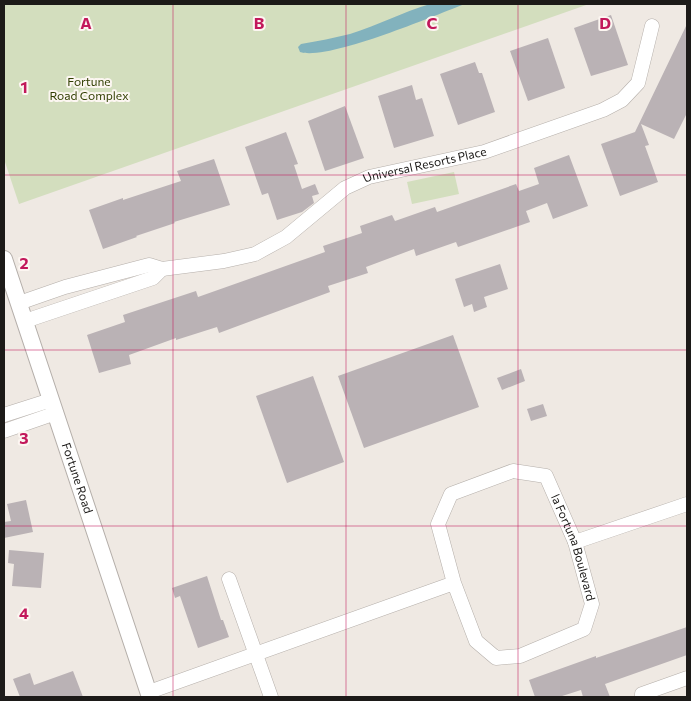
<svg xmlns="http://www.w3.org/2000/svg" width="691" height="701" font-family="Commissioner,sans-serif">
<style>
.green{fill:#d3debe}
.water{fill:#82b2bd}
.building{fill:#bab2b5}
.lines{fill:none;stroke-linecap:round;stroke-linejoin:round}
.minor-casing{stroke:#b5afaa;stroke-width:15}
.tertiary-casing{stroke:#b5afaa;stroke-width:18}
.minor{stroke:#fff;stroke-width:14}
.tertiary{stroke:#fff;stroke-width:16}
.grid{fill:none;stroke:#c2185b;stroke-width:1;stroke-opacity:0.55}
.labels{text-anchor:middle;stroke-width:4;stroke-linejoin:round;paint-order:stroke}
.park-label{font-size:12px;fill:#313f02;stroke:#fcf6f1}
.street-label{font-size:12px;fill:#1c1a18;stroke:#fcf6f1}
.grid-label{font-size:16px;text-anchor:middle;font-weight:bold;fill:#c2185b;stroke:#fcf6f1;stroke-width:4;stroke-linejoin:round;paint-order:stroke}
</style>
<rect width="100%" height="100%" fill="#efe9e3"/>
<g class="green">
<path d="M4,4H589L19,204L4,159Z"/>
<path d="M454,172L459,194L412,204L407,182Z"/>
</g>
<path class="water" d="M430,4H465C433,16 328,61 300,52L298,47L301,44C318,41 334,38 350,34C378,25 403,12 430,4Z"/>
<g class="building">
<path d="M611,15L628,65L591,76L574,28Z"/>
<path d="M687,24V113L674,139L641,124L649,145L645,146L658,182L620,196L601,144L635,132Z"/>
<path d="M548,38L565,88L528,101L510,51Z"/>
<path d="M475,62L479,73H482L495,112L458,125L440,74Z"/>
<path d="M412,85L416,100L422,98L434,136L394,148L378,96Z"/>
<path d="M345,106L364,158L325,171L308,121Z"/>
<path d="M286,132L298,164L294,165L302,189L315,184L319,194L312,196L314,203L302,212L277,220L268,193L262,195L245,147Z"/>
<path d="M569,155L588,206L553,219L547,203L526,211L530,222L458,247L456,242L416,256L414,249L366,267L368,273L328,286L330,292L219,333L217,327L176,340V338L129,355L131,364L99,373L87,335L125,322L123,315L196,291L198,297L325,252L323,246L362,233L360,226L392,215L395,221L435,207L437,212L516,184L519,191L539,184L534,168Z"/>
<path d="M214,159L230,205L174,222L175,223L136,236L137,237L103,249L89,210L123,198V200L181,181L177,171Z"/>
<path d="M500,264L508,289L484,297L487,307L474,312L472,304L464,307L455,279Z"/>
<path d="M453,335L479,407L364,448L338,376Z"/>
<path d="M521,369L525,381L502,390L497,378Z"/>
<path d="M313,376L344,462L287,483L256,396Z"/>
<path d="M543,404L547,416L531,421L527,409Z"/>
<path d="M26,500L33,532L4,538V522L11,521L7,504Z"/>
<path d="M9,550L44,553L41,588L12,586L14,564L8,563Z"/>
<path d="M207,576L221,620H223L229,637L198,648L180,596L175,598L172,588Z"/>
<path d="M687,627V655L605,684L610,697H583L581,690L559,697H535L529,680L596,656V658Z"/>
<path d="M73,671L83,697H20L13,679L30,673L34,685Z"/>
</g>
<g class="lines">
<defs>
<g id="minor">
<path id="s1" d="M19,303L65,287L149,265L162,269L224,261L255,254L286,237L345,188L369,177L484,152L603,110L622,100L638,83L652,26"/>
<path d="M25,321L153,278L162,269"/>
<path d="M4,415L51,400"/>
<path d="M4,431L56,413"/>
<path d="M575,542L687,504"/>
<path d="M229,579L271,697"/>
<path id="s2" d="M149,692L454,583L438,524L451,494L513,471L546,476L575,542L592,604L584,629L520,656L496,658L476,641L454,583"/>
<path d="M642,697V694L687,678"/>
</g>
<g id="tertiary">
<path id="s3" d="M4,259L150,697"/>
</g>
</defs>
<use href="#minor" class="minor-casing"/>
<use href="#tertiary" class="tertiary-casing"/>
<use href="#minor" class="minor"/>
<use href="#tertiary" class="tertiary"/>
</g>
<path class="grid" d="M173,4V697M346,4V697M518,4V697M4,175H687M4,350H687M4,526H687"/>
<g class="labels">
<g class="park-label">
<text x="89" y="86">Fortune<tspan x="89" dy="14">Road Complex</tspan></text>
</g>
<g class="street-label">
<text dy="4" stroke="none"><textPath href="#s1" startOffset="439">Universal Resorts Place</textPath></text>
<text dy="4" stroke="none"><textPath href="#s3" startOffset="231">Fortune Road</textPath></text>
<text dy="4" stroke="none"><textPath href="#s2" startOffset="594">la Fortuna Boulevard</textPath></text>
</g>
</g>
<g class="grid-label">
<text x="86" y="29">A</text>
<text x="259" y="29">B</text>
<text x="432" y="29">C</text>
<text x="605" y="29">D</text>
<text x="24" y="93">1</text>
<text x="24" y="269">2</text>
<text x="24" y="444">3</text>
<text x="24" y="619">4</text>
</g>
<rect width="691" height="701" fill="none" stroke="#1c1a18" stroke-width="10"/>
</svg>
